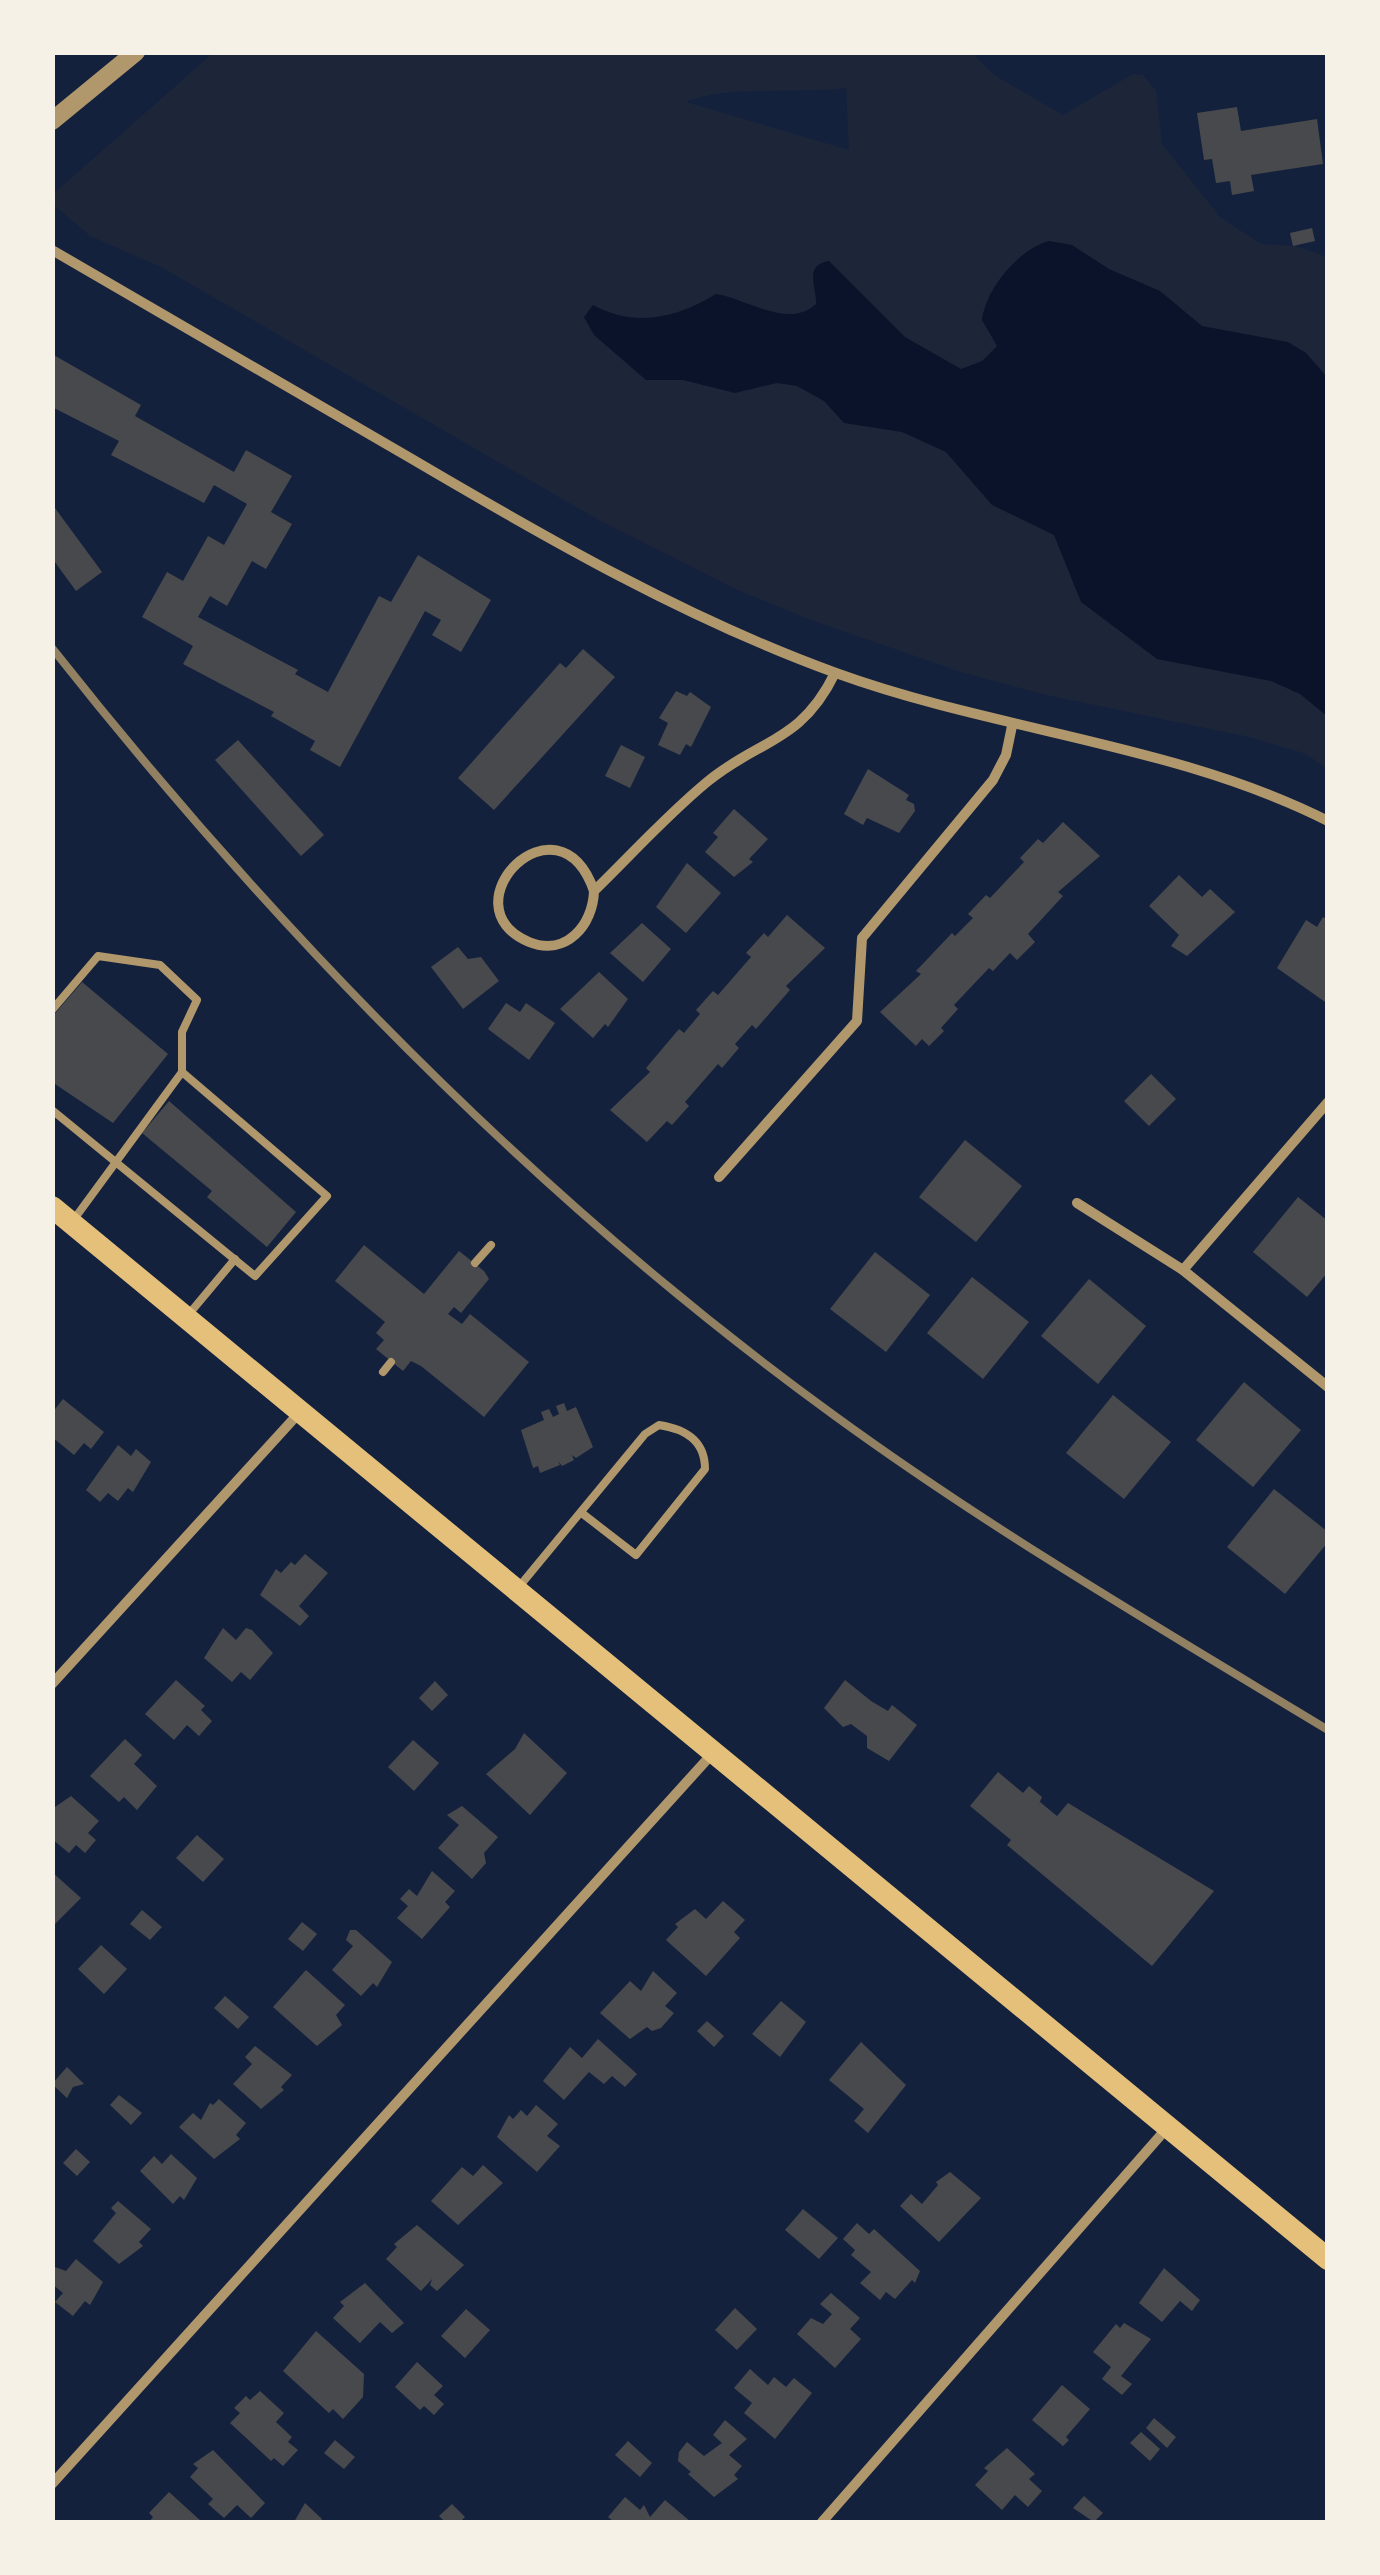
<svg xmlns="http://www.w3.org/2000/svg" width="1380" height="2575" font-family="'Fira Sans',sans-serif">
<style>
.green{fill:#1d2539;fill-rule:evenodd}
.water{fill:#0b132b}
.building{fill:#48494c}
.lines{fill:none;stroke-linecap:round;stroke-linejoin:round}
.service{stroke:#b1986c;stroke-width:8}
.minor{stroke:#b1986c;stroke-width:10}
.tertiary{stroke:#b1986c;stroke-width:18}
.primary{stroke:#e5c07b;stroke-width:22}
.rail{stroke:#918062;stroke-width:8}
</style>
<rect width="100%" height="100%" fill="#14213d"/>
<path class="green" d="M213,53H972L994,75L1063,115L1133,74L1143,75L1156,91L1162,144L1220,217L1261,244L1296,246L1327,257V769L1306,754L1249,737L1042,694L961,672L811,620L738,590L597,519L163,268L90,236L53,204L52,195ZM846,88L849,150L686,102C725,85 799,94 846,88Z"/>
<path class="water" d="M1049,241L1072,245L1109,269L1160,291L1202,326L1288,342L1306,353L1327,377V716L1300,694L1271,681L1157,659L1081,602L1054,535L992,505L946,452L902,432L844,423L824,401L797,386L777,383L735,393L683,380H646L594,335L584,317L593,305C636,328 676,318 716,294C746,298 788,330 816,304C817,287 803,265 829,261L905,337L961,369L982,361L997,346L982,320C986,288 1019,249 1049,241Z"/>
<g class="building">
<path d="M1237,107L1241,131L1317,119L1323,164L1251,175L1254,191L1232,195L1230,181L1216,183L1212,159L1204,160L1197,113Z"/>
<path d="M1312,228L1315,241L1293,246L1290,233Z"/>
<path d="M52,354L141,405L135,416L234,472L246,450L292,476L271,512L292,524L266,569L252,561L227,606L210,596L198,617L298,670L295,674L328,692L379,596L391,602L418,555L491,600L461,652L432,635L441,620L425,611L340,767L310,750L315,741L271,716L274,712L183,664L193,646L142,617L167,572L183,581L208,536L224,545L247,504L214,485L204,503L111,455L119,441L52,407Z"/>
<path d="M52,504L102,572L76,591L52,558Z"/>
<path d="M583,649L615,677L494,810L458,778L560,663L566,668Z"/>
<path d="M676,691L687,696L690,692L711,707L691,747L686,744L680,755L658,745L668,723L659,718Z"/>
<path d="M238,740L324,835L301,856L215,760Z"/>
<path d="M621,745L645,757L630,788L605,776Z"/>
<path d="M868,769L909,795L906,800L914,804L915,811L899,833L867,818L863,825L844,814Z"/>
<path d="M734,809L768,839L749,859L753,862L734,877L705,852L718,837L713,833Z"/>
<path d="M1063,822L1100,856L1058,892L1063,896L1028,934L1035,942L1017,960L1010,953L993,971L989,968L954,1005L958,1009L941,1028L944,1031L929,1046L922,1039L916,1046L880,1012L921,974L916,971L952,933L955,936L973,918L968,914L986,895L990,898L1024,862L1020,858L1038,839L1043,843Z"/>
<path d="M687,863L721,893L686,933L656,907Z"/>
<path d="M1179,875L1202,897L1210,889L1235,912L1187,956L1171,946L1179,935L1149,906Z"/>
<path d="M787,915L825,948L786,986L790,990L756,1029L752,1025L735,1044L739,1048L722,1068L718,1064L685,1102L689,1106L672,1125L667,1121L647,1142L610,1110L650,1072L646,1068L679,1029L684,1033L700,1014L696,1010L713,991L718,995L751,957L746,953L764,933L768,937Z"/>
<path d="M1323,917L1328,920V1004L1277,968L1306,920L1317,927Z"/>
<path d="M642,923L671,949L643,982L610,953Z"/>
<path d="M458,947L468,959L481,957L499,981L463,1009L431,967Z"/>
<path d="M599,972L628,999L608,1027L605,1024L593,1038L560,1009Z"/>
<path d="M82,982L168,1054L113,1123L52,1082V1017Z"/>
<path d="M506,1003L520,1012L526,1003L555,1023L529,1060L488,1029Z"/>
<path d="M1151,1074L1176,1099L1149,1126L1124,1101Z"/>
<path d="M169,1101L296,1212L267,1247L207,1197L212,1191L142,1133Z"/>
<path d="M965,1140L1022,1186L976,1242L919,1197Z"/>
<path d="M1298,1197L1328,1221V1272L1307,1297L1253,1252Z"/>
<path d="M364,1245L424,1294L459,1251L484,1271L489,1279L461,1313L454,1307L448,1314L462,1324L470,1314L529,1362L484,1417L421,1366L411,1361L403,1371L376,1349L384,1340L376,1333L385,1322L335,1281Z"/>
<path d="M875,1252L930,1295L886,1352L830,1309Z"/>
<path d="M972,1277L1029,1322L983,1379L927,1333Z"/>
<path d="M1089,1279L1146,1326L1098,1384L1041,1336Z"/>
<path d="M1244,1382L1301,1430L1253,1487L1196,1440Z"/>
<path d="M1113,1395L1171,1442L1124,1499L1066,1453Z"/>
<path d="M63,1399L104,1432L91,1449L84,1443L74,1455L52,1437V1413Z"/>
<path d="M564,1403L567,1411L576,1407L593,1447L576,1458L572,1455L574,1460L562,1466L558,1461L560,1465L540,1473L538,1466L533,1468L521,1430L544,1420L541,1412L549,1409L553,1417L559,1414L556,1406Z"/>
<path d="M118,1445L131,1456L136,1449L151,1462L133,1492L128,1488L118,1501L108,1493L100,1502L86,1490Z"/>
<path d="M1274,1489L1328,1532V1542L1285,1594L1227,1547Z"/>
<path d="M305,1554L328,1573L299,1606L309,1616L300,1626L260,1595L276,1569L281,1573L291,1562L295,1565Z"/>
<path d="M223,1628L236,1640L246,1628L252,1630L273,1653L250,1680L241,1672L232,1682L204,1658Z"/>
<path d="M176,1680L205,1706L201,1710L212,1721L199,1736L187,1725L174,1740L145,1714Z"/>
<path d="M845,1680L871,1701L888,1711L892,1705L917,1725L889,1761L867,1748V1736L851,1724L843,1727L824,1708Z"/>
<path d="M435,1681L448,1695L432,1711L419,1698Z"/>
<path d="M524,1733L567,1773L530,1815L486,1774L515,1749Z"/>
<path d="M125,1739L142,1755L134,1764L157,1786L137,1810L124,1797L119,1802L90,1776Z"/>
<path d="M413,1740L439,1763L414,1791L388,1767Z"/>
<path d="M998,1772L1023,1793L1029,1786L1042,1797L1038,1806L1040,1802L1057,1816L1068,1803L1214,1891L1152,1966L1007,1845L1011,1840L970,1806Z"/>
<path d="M71,1796L99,1821L88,1833L96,1840L85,1853L76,1845L69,1853L52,1839V1809Z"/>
<path d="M462,1806L498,1837L484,1853L486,1863L472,1879L438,1848L459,1825L447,1815Z"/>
<path d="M197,1835L224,1859L203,1882L176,1858Z"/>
<path d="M432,1871L455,1891L445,1902L450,1907L422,1939L397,1918L408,1906L400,1899L409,1889L417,1896Z"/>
<path d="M52,1872L81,1898L55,1924L52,1923Z"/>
<path d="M723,1901L745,1920L734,1932L740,1938L706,1976L666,1940L678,1927L675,1924L695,1909L706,1919Z"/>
<path d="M142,1910L162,1927L150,1940L130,1924Z"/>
<path d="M302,1922L317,1934L303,1951L288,1939Z"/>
<path d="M350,1930H356L392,1962L377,1987L373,1983L361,1996L332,1970L353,1946L346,1940Z"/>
<path d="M101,1945L127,1969L104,1994L78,1969Z"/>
<path d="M306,1970L345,2005L336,2015L342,2025L317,2046L273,2007Z"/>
<path d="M653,1971L677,1993L665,2006L674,2013L661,2028L652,2031L647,2027L630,2039L600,2013L630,1981L641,1991Z"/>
<path d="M225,1996L249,2017L238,2029L214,2008Z"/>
<path d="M781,2001L806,2022L780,2057L752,2034Z"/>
<path d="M707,2021L724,2036L714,2047L697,2031Z"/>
<path d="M598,2039L637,2074L625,2087L612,2076L604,2084L589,2072L564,2100L543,2081L570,2047L582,2058Z"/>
<path d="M861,2042L906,2085L868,2133L854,2121L864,2109L829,2080Z"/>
<path d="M255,2046L292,2075L281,2087L284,2090L261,2109L233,2084L252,2064L245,2057Z"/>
<path d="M67,2067L84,2084L73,2087L67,2098L52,2084Z"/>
<path d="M119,2095L142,2113L131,2125L110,2105Z"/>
<path d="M219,2099L246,2123L236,2135L240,2139L214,2159L179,2127L193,2113L201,2120L210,2103L213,2105Z"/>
<path d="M536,2105L558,2124L547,2136L560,2146L537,2172L497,2137L509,2115L513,2119L521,2110L527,2116Z"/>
<path d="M76,2149L90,2162L77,2176L63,2163Z"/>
<path d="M171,2154L197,2178L184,2200L180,2196L173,2204L140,2171L154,2156L162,2164Z"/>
<path d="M483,2165L503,2183L458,2225L431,2201L462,2167L473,2176Z"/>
<path d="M950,2172L981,2198L939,2242L900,2206L911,2194L922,2204L938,2185L936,2182Z"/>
<path d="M118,2201L151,2229L139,2242L143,2246L119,2264L93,2241L116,2213L111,2208Z"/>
<path d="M803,2209L838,2238L819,2259L785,2230Z"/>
<path d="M857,2223L869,2234L874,2229L920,2271L915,2283L912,2280L895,2299L886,2292L880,2300L860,2283L871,2272L851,2255L855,2250L843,2239Z"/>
<path d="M417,2225L464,2265L437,2291L430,2285L432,2279L421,2291L386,2259L397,2247L394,2244Z"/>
<path d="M76,2259L103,2282L90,2305L85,2301L73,2316L55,2302L63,2293L52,2284V2266L66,2271Z"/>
<path d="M1164,2268L1200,2300L1192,2311L1180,2301L1162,2322L1139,2303Z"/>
<path d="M365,2283L404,2323L392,2333L380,2322L360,2343L333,2318L344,2306L340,2302Z"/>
<path d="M831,2293L860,2318L850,2329L861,2339L835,2368L797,2334L811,2318L823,2324L832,2314L820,2304Z"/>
<path d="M735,2308L757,2329L737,2350L715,2330Z"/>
<path d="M466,2309L490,2330L465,2358L441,2336Z"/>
<path d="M1124,2323L1151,2339L1121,2376L1132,2384L1122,2395L1102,2379L1111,2367L1093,2352L1116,2324L1120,2328Z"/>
<path d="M316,2331L364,2374L363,2397L343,2419L333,2409L329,2413L283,2371Z"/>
<path d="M417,2362L443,2386L434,2395L444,2404L434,2415L424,2406L420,2410L395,2387Z"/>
<path d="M750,2369L768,2385L774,2377L786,2387L794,2378L812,2393L775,2439L744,2413L752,2403L734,2388Z"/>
<path d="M1062,2385L1090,2409L1066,2437L1069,2440L1063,2446L1032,2420Z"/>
<path d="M260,2391L284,2413L276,2422L292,2437L288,2442L298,2450L283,2466L274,2458L271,2461L230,2423L240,2413L234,2408L246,2396L250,2400Z"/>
<path d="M1154,2418L1176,2437L1167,2448L1146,2428Z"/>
<path d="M725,2420L747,2439L729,2455L742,2466L734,2475L738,2479L714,2497L688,2474L691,2472L678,2461L679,2452L687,2442L704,2456L722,2443L713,2435Z"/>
<path d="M1141,2432L1160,2449L1150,2461L1130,2443Z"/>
<path d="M335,2440L355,2457L344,2469L324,2453Z"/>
<path d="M628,2441L652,2463L640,2477L615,2455Z"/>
<path d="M1007,2448L1035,2474L1029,2479L1042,2491L1028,2507L1015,2495L1002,2510L975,2485L988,2471L984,2468Z"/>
<path d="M213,2450L265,2503L251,2518L237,2505L224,2518L208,2504L213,2499L190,2477L198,2468L193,2464Z"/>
<path d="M169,2492L202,2522H149L153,2517L149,2513Z"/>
<path d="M1084,2496L1103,2513L1094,2522L1073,2508Z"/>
<path d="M625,2497L640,2510L644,2505L650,2517L665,2500L691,2522H614L608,2517Z"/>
<path d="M305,2503L322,2519L319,2522H294Z"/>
<path d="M452,2504L465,2517L460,2522H445L439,2516Z"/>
</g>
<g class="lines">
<g class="service">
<path d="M52,1010L98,956L160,965L197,1000L182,1032V1072L72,1222"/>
<path d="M52,1110L255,1276L327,1196L182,1072"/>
<path d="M475,1263L491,1245"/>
<path d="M189,1314L235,1259"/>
<path d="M383,1372L391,1362"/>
<path d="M518,1588L645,1434L659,1425C685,1429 705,1440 705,1469L636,1555L583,1514"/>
</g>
<g class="minor">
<path d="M52,250C172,320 292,390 412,459C548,539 687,619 836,673C996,731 1176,744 1328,821"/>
<path d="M594,891C558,788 444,906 529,942C566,957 593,925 594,891C631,855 667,815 707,782C759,739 801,743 835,673"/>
<path d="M719,1177L857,1021L862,938L993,780L1006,755L1012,726"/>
<path d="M1077,1203L1183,1270L1328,1387"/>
<path d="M1183,1270L1328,1102"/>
<path d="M52,1684L299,1413"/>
<path d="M52,2484L712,1754"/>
<path d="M822,2522L1167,2128"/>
</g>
<path class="tertiary" d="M52,121L136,52"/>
<path class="primary" d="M52,1207L1328,2259"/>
<path class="rail" d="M52,648C278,934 540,1202 835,1416C993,1531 1161,1629 1328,1730"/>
</g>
<rect width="1380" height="2575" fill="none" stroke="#f6f1e7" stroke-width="110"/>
</svg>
